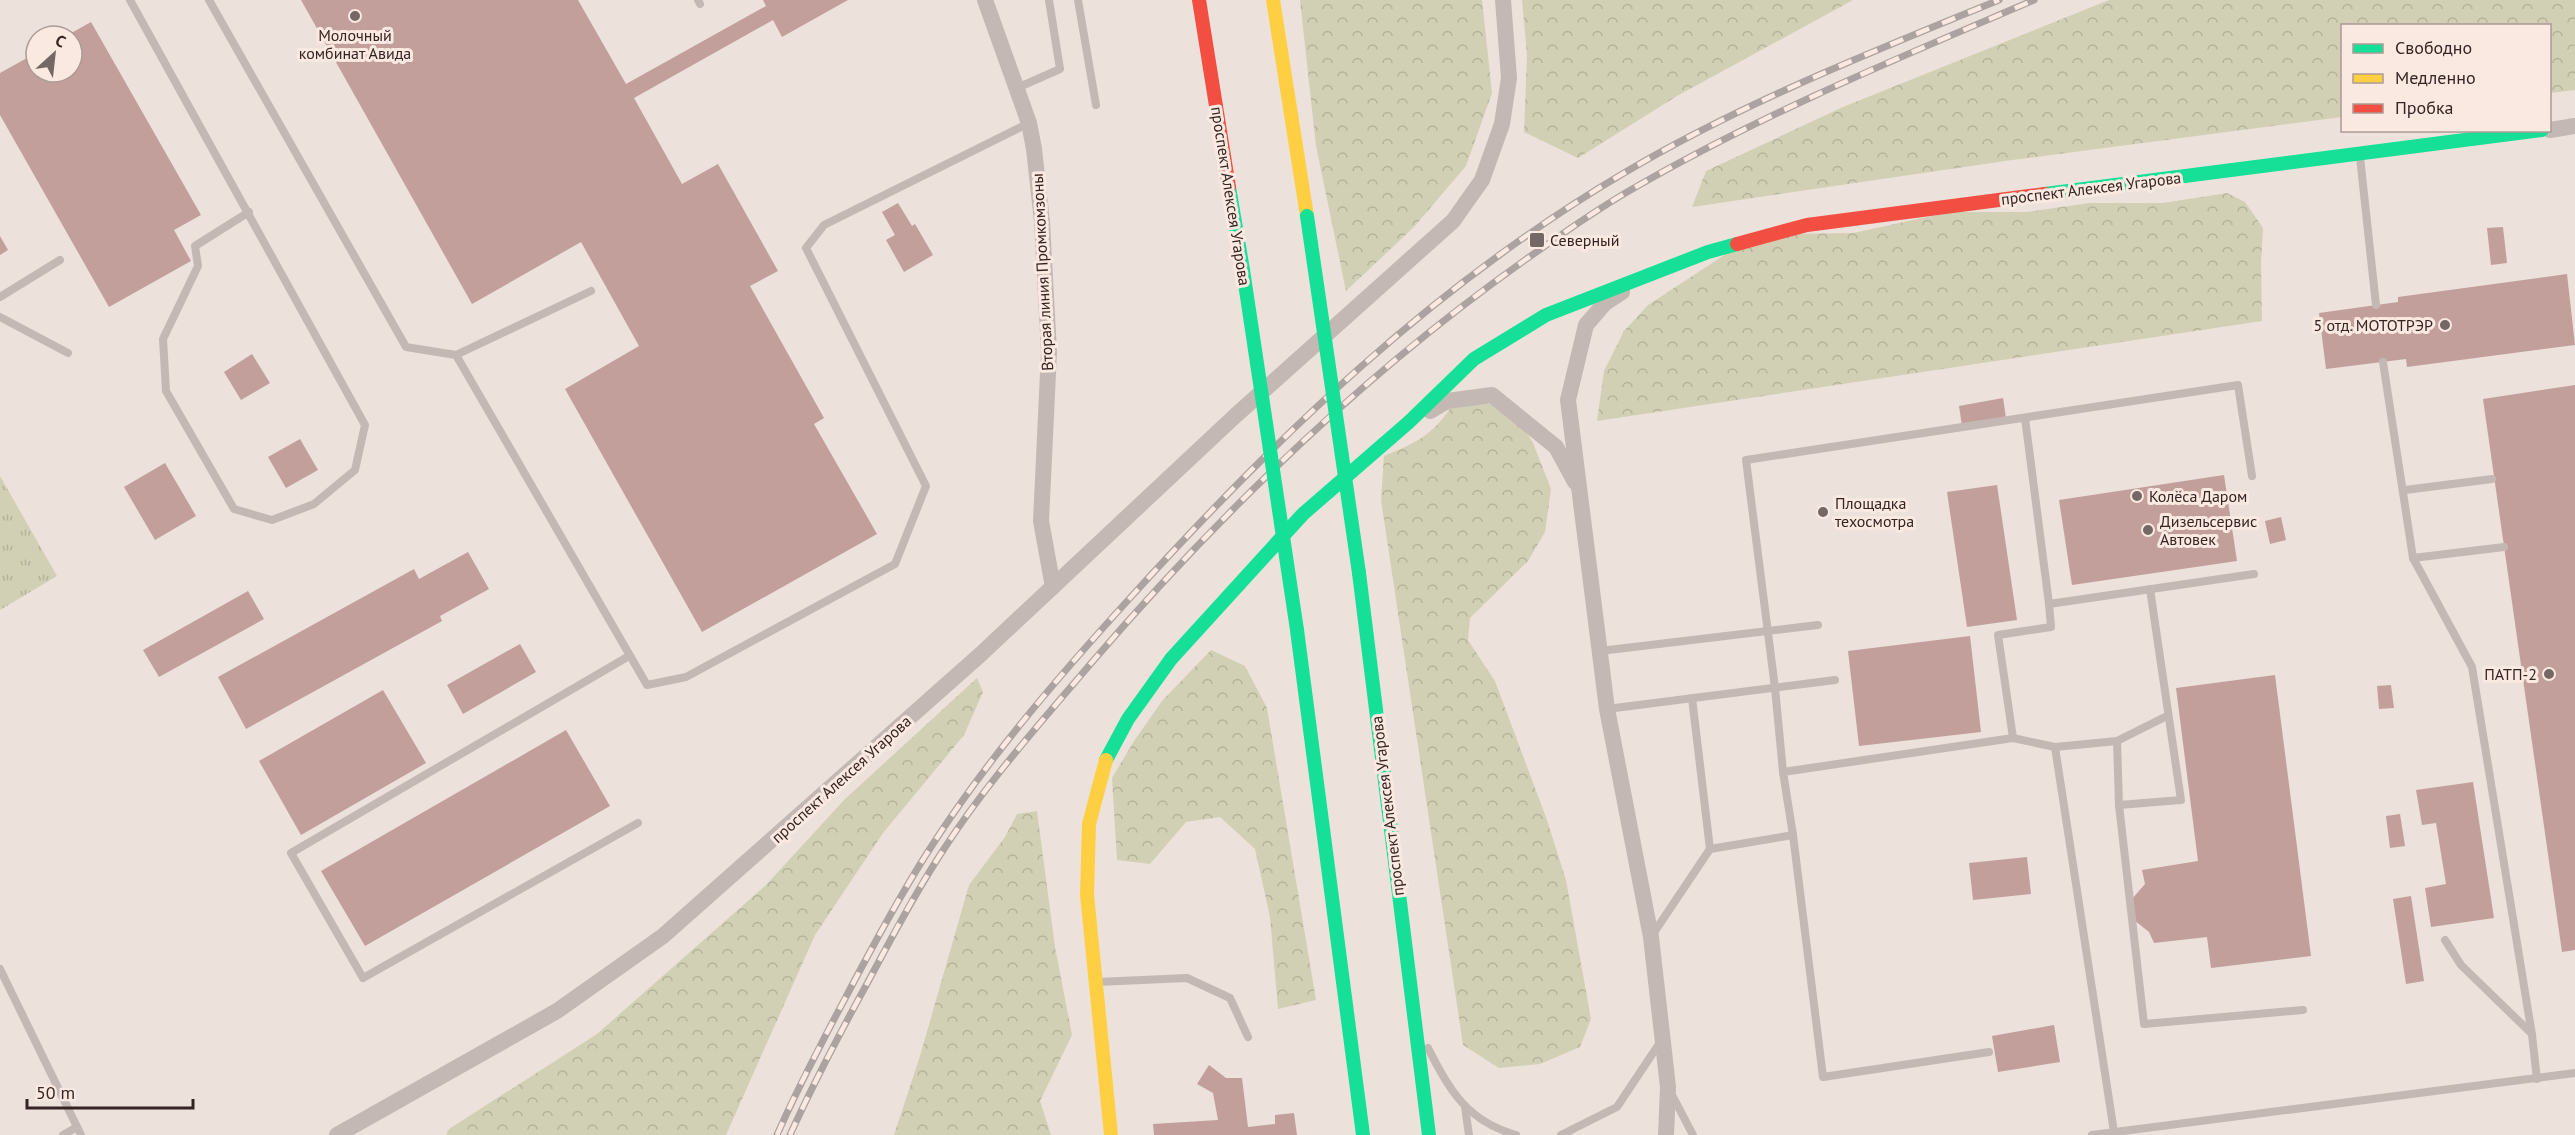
<svg xmlns="http://www.w3.org/2000/svg" width="2575" height="1135" font-family="'PT Sans',sans-serif">
<style>
.grass{fill:url(#grass-tufts)}
.forest{fill:url(#forest-crowns)}
.building{fill:#c29f9b}
.lines{fill:none;stroke-linecap:round;stroke-linejoin:round}
.lane{stroke:#c4b8b5;stroke-width:8}
.street{stroke:#c4b8b5;stroke-width:16}
.fast{stroke:#16e098;stroke-width:14}
.slow{stroke:#ffcf43;stroke-width:14}
.jam{stroke:#f24e42;stroke-width:14}
.rail-casing{stroke:#aca29f;stroke-width:7}
.rail{stroke:#fae9e1;stroke-width:4.5;stroke-dasharray:14;stroke-linecap:butt}
.fast-bridge{stroke:#16e098;stroke-width:14}
.poi-dot{fill:#746764;stroke:#fae9e1;stroke-width:2}
.labels{text-anchor:middle;stroke-width:6;stroke-linejoin:round;paint-order:stroke}
.poi-label{font-size:16px;fill:#342524;stroke:#fae9e1;text-anchor:start}
.street-label{font-size:16px;fill:#342524;stroke:#fae9e1}
</style>
<defs>
<pattern id="grass-tufts" width="24" height="20" patternUnits="userSpaceOnUse" patternTransform="scale(1.5)"><rect width="24" height="20" fill="#d2d0b4"/><path d="M3 7l-1-3M5 7V3M7 7l1-3M15 17l-1-3M17 17v-4M19 17l1-3" fill="none" stroke="#b5b29b"/></pattern>
<pattern id="forest-crowns" width="20" height="18" patternUnits="userSpaceOnUse" patternTransform="scale(1.5)"><rect width="20" height="18" fill="#d2d0b4"/><path d="M2 6a3 3 0 1 1 6 0M12 15a3 3 0 1 1 6 0" fill="none" stroke="#b5b29b"/></pattern>
</defs>
<rect width="100%" height="100%" fill="#ece1db"/>
<path class="grass" d="M0,476L57,576L0,610Z"/>
<g class="forest">
<path d="M1300,0H1482L1492,93L1466,166L1414,227L1346,291L1316,146Z"/>
<path d="M1522,0H1853L1677,96L1578,158L1524,132L1527,55Z"/>
<path d="M2109,0H2575V90L2550,93V26H2342V117L2012,160L1692,207L1706,171L1843,107Z"/>
<path d="M2227,193L2245,202L2263,228L2261,264L2262,321L1597,421L1604,371L1624,331L1648,305L1726,254L1770,234L1853,233L1950,212H2027L2089,203H2163Z"/>
<path d="M1456,399L1490,404L1519,419L1533,443L1551,489L1545,532L1528,561L1470,618L1468,640L1495,681L1547,820L1566,880L1591,1019L1580,1047L1540,1064L1499,1068L1463,1045L1381,500L1384,456C1420,441 1435,434 1456,399Z"/>
<path d="M1211,650L1245,666L1267,708L1316,1000L1278,1009L1270,917L1255,849L1220,817L1186,822L1150,864L1117,860L1112,778L1134,741L1162,701Z"/>
<path d="M977,678L983,692L964,735L883,833L815,935L726,1135H446L449,1129L597,1034L766,885L844,800Z"/>
<path d="M1037,811L1055,947L1072,1035L1040,1101L1051,1135H894L920,1056L969,885L1005,837L1017,814Z"/>
</g>
<g class="building">
<path d="M301,0H578L626,84L766,6L763,0H848L782,37L773,20L634,98L682,184L718,164L778,271L750,286L824,418L814,424L877,534L702,632L565,389L639,346L581,242L472,304Z"/>
<path d="M91,22L201,215L174,230L191,261L109,307L0,115V73L36,53V72H72V36H66Z"/>
<path d="M898,203L912,226L915,224L933,255L904,272L886,240L895,235L882,212Z"/>
<path d="M2503,227L2507,263L2491,265L2487,228Z"/>
<path d="M0,236L8,250L0,255Z"/>
<path d="M2567,274L2575,345L2407,367L2406,359L2326,369L2319,313L2398,302V297Z"/>
<path d="M252,354L270,383L241,400L224,372Z"/>
<path d="M2575,385V950L2562,952L2483,399Z"/>
<path d="M2003,398L2006,418L1962,426L1959,406Z"/>
<path d="M300,439L318,470L286,488L268,457Z"/>
<path d="M165,463L196,516L155,540L124,487Z"/>
<path d="M2224,475L2237,561L2072,585L2059,500Z"/>
<path d="M1997,485L2017,620L1967,627L1947,492Z"/>
<path d="M2281,517L2286,540L2270,544L2265,521Z"/>
<path d="M468,552L489,589L440,616L442,621L246,729L218,677L414,569L419,579Z"/>
<path d="M248,591L264,619L159,677L143,650Z"/>
<path d="M1970,636L1981,732L1859,746L1848,651Z"/>
<path d="M520,644L536,672L463,714L447,685Z"/>
<path d="M2275,675L2311,956L2211,968L2207,937L2154,943L2149,932L2134,920L2132,899L2145,884L2142,870L2198,861L2176,688Z"/>
<path d="M2391,685L2394,708L2379,709L2377,686Z"/>
<path d="M383,690L426,763L301,835L259,761Z"/>
<path d="M566,730L610,806L365,946L321,871Z"/>
<path d="M2473,782L2494,918L2431,927L2425,888L2446,884L2436,823L2422,825L2416,790Z"/>
<path d="M2400,814L2405,846L2390,848L2386,816Z"/>
<path d="M2027,857L2031,894L1973,900L1969,863Z"/>
<path d="M2411,896L2424,981L2406,984L2393,899Z"/>
<path d="M2054,1025L2060,1062L1998,1072L1992,1036Z"/>
<path d="M1209,1065L1226,1078H1242L1248,1127L1275,1124V1115L1294,1113L1297,1135H1154L1153,1124L1218,1120L1213,1093L1197,1084Z"/>
</g>
<g class="lines">
<g class="lane">
<path d="M130,0L365,425L355,470L314,504L272,520L234,509L166,391L163,339L198,266L195,246L249,212"/>
<path d="M209,0L406,347L456,355L647,685L686,677L895,564L926,486L806,248L824,225L1029,123"/>
<path d="M698,0L700,4"/>
<path d="M1078,0L1096,105"/>
<path d="M1017,88L1060,69L1049,0"/>
<path d="M2360,157L2376,305"/>
<path d="M0,297L60,260"/>
<path d="M0,317L68,353"/>
<path d="M456,355L591,291"/>
<path d="M2383,362L2413,558L2472,667L2532,1035L2537,1079"/>
<path d="M2025,418L2049,604"/>
<path d="M2405,490L2492,479"/>
<path d="M2413,558L2504,547"/>
<path d="M1600,651L1818,625"/>
<path d="M629,656L291,853L363,978L638,823"/>
<path d="M1607,709L1835,680"/>
<path d="M2013,738L1998,635L2051,627L2049,604L2254,574"/>
<path d="M2117,741L2119,805L2144,1024L2303,1010"/>
<path d="M2055,747L2114,1132"/>
<path d="M1783,772L2013,738L2055,747L2117,741L2167,716"/>
<path d="M2119,805L2181,800L2150,589"/>
<path d="M1710,849L1793,835"/>
<path d="M1653,934L1710,849L1692,698"/>
<path d="M2445,940L2461,965L2532,1034"/>
<path d="M0,969L81,1135"/>
<path d="M1097,982L1187,978L1230,998L1248,1037"/>
<path d="M1428,1048C1450,1091 1467,1121 1516,1135"/>
<path d="M1989,1052L1823,1077L1793,835L1783,772L1775,688L1746,460L2238,385L2252,476"/>
<path d="M1671,1093L1693,1135"/>
<path d="M1465,1107L1469,1135"/>
<path d="M63,1135L77,1127"/>
<path d="M1561,1135L1617,1107L1661,1041"/>
<path d="M2092,1135L2575,1073"/>
</g>
<g class="street">
<path d="M985,0L1029,123L1034,149L1042,222L1049,352L1041,521L1053,587"/>
<path d="M2550,130L2575,126"/>
<path d="M1622,292L1605,303L1586,325L1568,400L1607,709L1651,937L1668,1087L1666,1135"/>
<path d="M1430,411L1447,401L1492,395L1556,447L1575,482"/>
<path d="M337,1135L557,1011L663,936L981,654L1235,416L1453,221L1482,180L1502,124L1509,78L1503,0"/>
</g>
<g class="fast">
<path d="M1229,187L1243,270"/>
<path d="M2045,194L2542,130"/>
<path d="M1359,573L1429,1135"/>
<path d="M1297,630L1363,1135"/>
<path d="M1106,760L1128,719L1171,659L1303,514L1409,422L1474,359L1546,315L1708,252L1737,244"/>
</g>
<g class="slow">
<path d="M1273,0L1307,216"/>
<path d="M1106,760L1089,824L1087,895L1111,1135"/>
</g>
<g class="jam">
<path d="M1199,0L1229,187"/>
<path d="M1737,244L1807,225L2045,194"/>
</g>
<defs>
<g id="rail">
<path d="M777,1135C801,1080 830,1027 858,974C881,931 905,887 931,847C988,758 1059,676 1130,598C1276,437 1435,284 1624,173C1742,103 1872,52 1999,0"/>
<path d="M790,1135C814,1082 841,1031 869,980C892,937 915,893 942,852C984,786 1037,727 1087,668C1217,516 1361,376 1525,260C1562,234 1600,207 1641,184C1767,112 1901,57 2034,0"/>
</g>
</defs>
<use href="#rail" class="rail-casing"/>
<use href="#rail" class="rail"/>
<g class="fast-bridge">
<path d="M1307,216L1359,573"/>
<path d="M1243,270L1297,630"/>
</g>
</g>
<g class="poi-dot">
<circle cx="355" cy="16" r="6"/>
<rect x="1529" y="232" width="16" height="16" rx="3"/>
<circle cx="2445" cy="325" r="6"/>
<circle cx="2137" cy="496" r="6"/>
<circle cx="1823" cy="512" r="6"/>
<circle cx="2148" cy="530" r="6"/>
<circle cx="2549" cy="674" r="6"/>
</g>
<g class="labels">
<g class="poi-label">
<text x="355" y="41" text-anchor="middle">Молочный<tspan x="355" dy="18">комбинат Авида</tspan></text>
<text x="1550" y="246">Северный</text>
<text x="2433" y="331" text-anchor="end">5 отд. МОТОТРЭР</text>
<text x="2149" y="502">Колёса Даром</text>
<text x="1835" y="509">Площадка<tspan x="1835" dy="18">техосмотра</tspan></text>
<text x="2160" y="527">Дизельсервис<tspan x="2160" dy="18">Автовек</tspan></text>
<text x="2537" y="680" text-anchor="end">ПАТП-2</text>
</g>
<g class="street-label">
<text transform="translate(2091 188) rotate(-7)" y="6">проспект Алексея Угарова</text>
<text transform="translate(1231 196) rotate(81)" y="6">проспект Алексея Угарова</text>
<text transform="translate(1042 272) rotate(-93)" y="6">Вторая линия Промкомзоны</text>
<text transform="translate(841 779) rotate(-42)" y="6">проспект Алексея Угарова</text>
<text transform="translate(1387 806) rotate(-97)" y="6">проспект Алексея Угарова</text>
</g>
</g>
<rect x="2341" y="24" width="210" height="108" fill="#fae9e1" stroke="#ab9b95" stroke-width="1.5"/>
<rect x="2353" y="44" width="30" height="9" fill="#16e098" stroke="#ab9b95" stroke-width="1.5"/>
<text x="2395" y="54" font-size="18" fill="#342524">Свободно</text>
<rect x="2353" y="74" width="30" height="9" fill="#ffcf43" stroke="#ab9b95" stroke-width="1.5"/>
<text x="2395" y="84" font-size="18" fill="#342524">Медленно</text>
<rect x="2353" y="104" width="30" height="9" fill="#f24e42" stroke="#ab9b95" stroke-width="1.5"/>
<text x="2395" y="114" font-size="18" fill="#342524">Пробка</text>
<g transform="translate(54 54) rotate(27)"><circle r="28" fill="#fae9e1" stroke="#ab9b95" stroke-width="1.5"/>
<path d="M0-4.5L10 22L0 15L-10 22Z" fill="#746764"/>
<text y="-9" font-size="16" font-weight="bold" text-anchor="middle" fill="#342524">С</text>
</g>
<path d="M27 1099v9h166v-9" fill="none" stroke="#342524" stroke-width="3"/>
<text x="36" y="1099" font-size="18" fill="#342524" stroke="#fae9e1" stroke-width="4.5" paint-order="stroke">50 m</text>
</svg>
